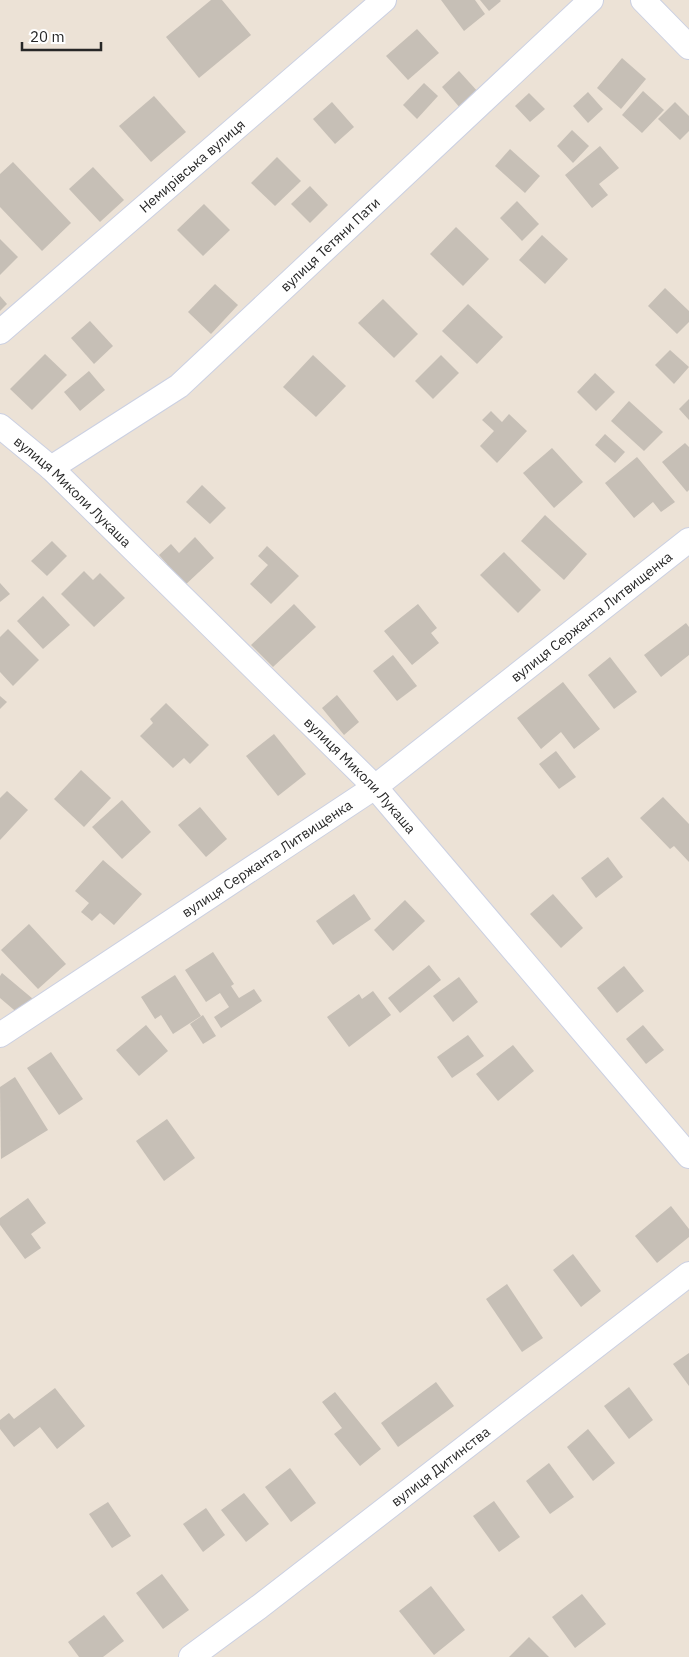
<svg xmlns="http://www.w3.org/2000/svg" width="689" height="1657" font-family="'IBM Plex Sans',sans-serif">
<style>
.building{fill:#c6bfb6}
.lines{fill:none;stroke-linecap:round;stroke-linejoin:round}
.minor-casing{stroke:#cbd0e2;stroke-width:26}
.minor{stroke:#fff;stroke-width:24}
.labels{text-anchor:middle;stroke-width:4.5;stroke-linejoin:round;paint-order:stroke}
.street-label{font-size:14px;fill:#272727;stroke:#fff}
</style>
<rect width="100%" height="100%" fill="#ece2d6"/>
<g class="building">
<path d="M211,0H222L251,35L199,78L166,37Z"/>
<path d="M441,0H475L485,14L464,31Z"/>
<path d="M480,0H500L501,1L489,11Z"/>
<path d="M417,29L439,53L408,80L386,56Z"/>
<path d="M622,58L646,79L621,109L597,88Z"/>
<path d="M459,71L479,93L461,109L442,87Z"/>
<path d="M424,83L438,96L417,119L403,105Z"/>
<path d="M643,91L664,110L642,133L622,115Z"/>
<path d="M588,92L603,109L588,123L573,106Z"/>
<path d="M529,93L545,109L530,122L515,106Z"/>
<path d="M154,96L186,132L151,162L119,126Z"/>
<path d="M332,102L354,127L335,144L313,119Z"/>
<path d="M675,102L689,116V131L680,140L658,119Z"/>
<path d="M572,130L589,146L573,163L557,146Z"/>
<path d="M600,146L619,168L599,184L608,195L592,208L565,175Z"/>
<path d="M510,149L540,176L525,193L495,166Z"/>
<path d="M277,157L301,181L275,206L251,183Z"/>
<path d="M13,162L71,223L42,251L0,207V174Z"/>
<path d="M93,167L124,200L100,222L69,189Z"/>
<path d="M310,186L328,205L310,223L291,204Z"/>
<path d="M517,201L539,224L522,241L500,218Z"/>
<path d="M204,204L230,230L203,256L177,230Z"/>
<path d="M456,227L489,259L463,286L430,254Z"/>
<path d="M542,235L568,259L545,284L519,260Z"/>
<path d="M0,239L18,257L0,275Z"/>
<path d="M215,284L238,305L211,334L188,312Z"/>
<path d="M665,288L689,311V322L677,334L648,306Z"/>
<path d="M0,296L7,304L0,311Z"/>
<path d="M383,299L418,334L394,358L358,323Z"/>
<path d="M468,304L503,337L477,364L442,331Z"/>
<path d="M90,321L113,346L94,364L71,338Z"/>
<path d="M670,350L689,367L674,384L655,365Z"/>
<path d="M45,354L67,375L32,410L10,389Z"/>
<path d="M313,355L346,386L316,417L283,387Z"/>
<path d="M441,355L459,373L433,399L415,381Z"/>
<path d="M89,371L105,390L80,411L64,392Z"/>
<path d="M595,373L615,392L596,411L577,392Z"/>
<path d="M689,399V420L679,409Z"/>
<path d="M629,401L663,432L644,451L611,421Z"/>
<path d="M491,411L502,422L509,414L527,431L497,463L480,446L494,431L482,420Z"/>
<path d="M605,434L625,452L615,463L595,445Z"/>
<path d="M685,443L689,447V490L687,492L662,462Z"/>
<path d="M552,448L583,482L554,508L523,473Z"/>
<path d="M637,457L675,502L661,512L653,502L634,518L605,483Z"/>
<path d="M202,485L226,508L210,524L186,502Z"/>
<path d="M545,515L587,554L564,580L521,541Z"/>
<path d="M195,537L214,558L183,587L164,567L167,564L159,555L171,544L179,553Z"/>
<path d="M52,541L67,556L47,576L31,561Z"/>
<path d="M267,546L299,576L271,604L250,584L268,565L258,556Z"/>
<path d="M504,552L541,590L518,613L480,575Z"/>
<path d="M84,571L93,580L100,573L125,598L94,627L61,594Z"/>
<path d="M0,583L10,594L0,602Z"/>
<path d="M43,596L70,625L43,649L17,621Z"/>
<path d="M294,604L316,627L273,667L251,645Z"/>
<path d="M418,604L437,628L431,633L439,643L412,665L384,631Z"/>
<path d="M686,623L689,627V655L661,677L644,655Z"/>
<path d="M8,629L39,660L13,686L0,672V637Z"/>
<path d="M393,655L417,686L397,701L373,671Z"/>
<path d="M610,657L637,692L614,709L588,675Z"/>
<path d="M563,682L600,729L574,749L561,732L541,749L517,718Z"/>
<path d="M337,695L359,722L344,735L322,708Z"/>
<path d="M0,696L7,702L0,709Z"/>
<path d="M166,703L209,745L190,764L184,758L173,768L140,736L153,723L150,719Z"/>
<path d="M274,734L306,774L278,796L246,756Z"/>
<path d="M556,751L576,777L559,789L539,764Z"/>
<path d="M81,770L111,798L84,827L54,799Z"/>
<path d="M7,791L28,810L0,840V798Z"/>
<path d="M663,797L689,824V862L674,846L670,849L640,818Z"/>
<path d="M122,800L151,832L122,859L92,827Z"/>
<path d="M200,807L227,839L206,857L178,825Z"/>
<path d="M608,857L623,877L596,898L581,878Z"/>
<path d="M103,860L142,894L114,925L100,913L92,921L81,912L89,903L75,891Z"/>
<path d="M354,894L371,919L333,945L316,921Z"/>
<path d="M553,894L583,928L561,948L530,914Z"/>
<path d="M405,900L425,921L393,951L374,930Z"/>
<path d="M29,924L66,964L38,989L1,950Z"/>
<path d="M213,952L234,984L231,986L239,998L254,989L262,1001L221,1028L214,1017L229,1007L220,993L206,1002L185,970Z"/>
<path d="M429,965L441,980L400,1013L388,998Z"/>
<path d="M624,966L644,991L617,1013L597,988Z"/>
<path d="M2,973L33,999L20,1015L0,998V976Z"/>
<path d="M175,975L201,1016L173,1034L161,1015L155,1019L141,997Z"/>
<path d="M459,977L478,1002L453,1022L433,996Z"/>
<path d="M373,991L391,1015L349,1047L327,1017L359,994L362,999Z"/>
<path d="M203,1015L216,1036L203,1044L190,1024Z"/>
<path d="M146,1025L168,1051L139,1076L116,1050Z"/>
<path d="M643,1025L664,1050L646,1064L626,1039Z"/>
<path d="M468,1035L484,1056L452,1078L437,1057Z"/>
<path d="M513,1045L534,1071L498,1101L476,1074Z"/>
<path d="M51,1052L83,1099L59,1115L27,1068Z"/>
<path d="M15,1077L48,1130L1,1159L0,1087Z"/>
<path d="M167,1119L195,1158L164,1181L136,1141Z"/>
<path d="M28,1198L46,1223L31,1234L41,1248L25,1259L0,1225V1218Z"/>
<path d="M671,1206L689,1229V1237L657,1263L635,1236Z"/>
<path d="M573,1254L601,1291L581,1307L553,1270Z"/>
<path d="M507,1284L543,1338L522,1352L486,1299Z"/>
<path d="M689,1353V1386L673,1364Z"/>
<path d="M436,1382L454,1406L398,1447L381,1423Z"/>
<path d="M629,1387L653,1420L629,1439L604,1406Z"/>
<path d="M55,1388L85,1426L57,1449L40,1427L14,1447L0,1429V1420L9,1413L14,1419Z"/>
<path d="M335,1392L381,1449L360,1466L334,1434L342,1428L322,1402Z"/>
<path d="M588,1429L615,1463L593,1481L567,1447Z"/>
<path d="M549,1463L574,1497L550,1514L526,1481Z"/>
<path d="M290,1468L316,1503L291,1522L265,1487Z"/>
<path d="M244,1493L269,1524L246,1542L221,1510Z"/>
<path d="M494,1501L520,1537L499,1552L473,1516Z"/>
<path d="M108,1502L131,1536L112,1548L89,1514Z"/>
<path d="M206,1508L225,1535L203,1552L183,1524Z"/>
<path d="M162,1574L189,1610L163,1629L136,1593Z"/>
<path d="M431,1586L465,1630L434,1655L399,1611Z"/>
<path d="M582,1594L606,1624L575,1648L552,1617Z"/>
<path d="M104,1615L124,1641L103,1657H79L68,1642Z"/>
<path d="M529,1637L549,1657H509Z"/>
</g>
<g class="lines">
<defs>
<g id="minor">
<path d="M643,0L689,47"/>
<path id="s1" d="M0,332L384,0"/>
<path id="s2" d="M0,426L51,468L375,787L689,1156"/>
<path id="s3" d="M51,468L179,386L591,0"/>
<path id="s4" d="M0,1035L375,787L689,540"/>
<path id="s5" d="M191,1657L259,1607L689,1274"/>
</g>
</defs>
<use href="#minor" class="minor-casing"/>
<use href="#minor" class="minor"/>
</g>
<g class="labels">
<g class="street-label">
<text dy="5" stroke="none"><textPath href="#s1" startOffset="254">Немирівська вулиця</textPath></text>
<text dy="5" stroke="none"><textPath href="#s3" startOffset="359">вулиця Тетяни Пати</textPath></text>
<text dy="5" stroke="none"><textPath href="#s2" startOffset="98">вулиця Миколи Лукаша</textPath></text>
<text dy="5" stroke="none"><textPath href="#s4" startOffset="725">вулиця Сержанта Литвищенка</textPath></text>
<text dy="5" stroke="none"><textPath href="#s2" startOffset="502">вулиця Миколи Лукаша</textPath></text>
<text dy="5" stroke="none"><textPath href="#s4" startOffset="320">вулиця Сержанта Литвищенка</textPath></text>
<text dy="5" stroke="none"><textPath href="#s5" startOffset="314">вулиця Дитинства</textPath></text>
</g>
</g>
<path d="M22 42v8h79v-8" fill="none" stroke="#272727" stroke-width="2.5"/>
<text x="30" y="42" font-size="15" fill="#272727" stroke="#ffffff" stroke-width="4" paint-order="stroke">20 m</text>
</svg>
